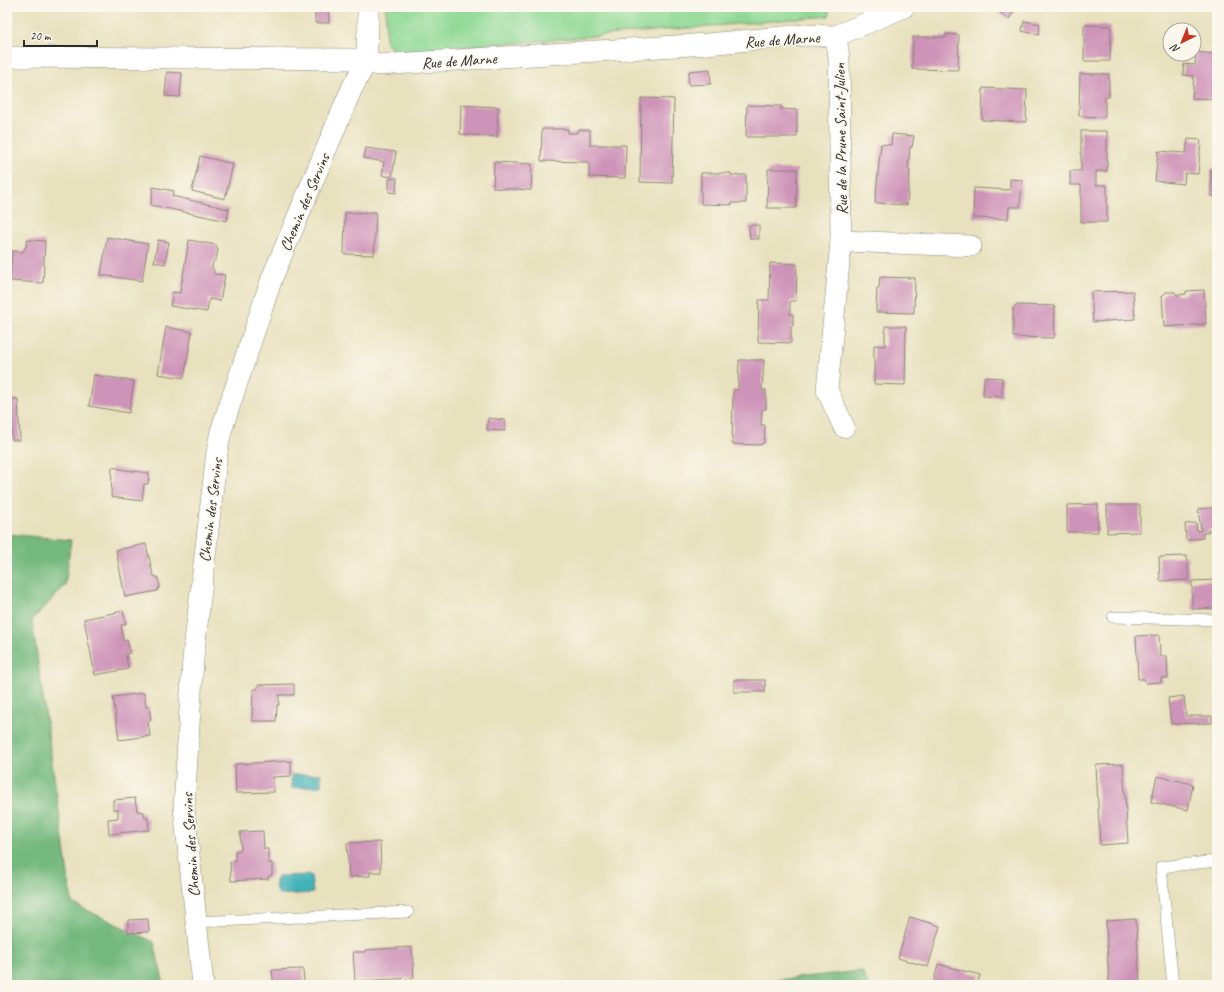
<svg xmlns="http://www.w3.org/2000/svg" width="1224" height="992" font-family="Caveat,sans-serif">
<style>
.green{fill:#90d995;stroke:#5e8260}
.forest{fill:#74b97e;stroke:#507254}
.water{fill:#42b2b9;stroke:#366e72}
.building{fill:#ce93b8}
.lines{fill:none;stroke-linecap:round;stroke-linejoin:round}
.lane-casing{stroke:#8a8674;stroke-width:12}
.street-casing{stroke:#8a8674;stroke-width:22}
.lane{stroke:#fff;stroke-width:11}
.street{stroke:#fff;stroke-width:21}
.labels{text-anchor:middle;stroke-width:3.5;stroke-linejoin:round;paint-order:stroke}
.street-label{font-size:16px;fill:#2b2b2b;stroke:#fbf7ec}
</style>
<rect width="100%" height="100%" fill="#fbf7ec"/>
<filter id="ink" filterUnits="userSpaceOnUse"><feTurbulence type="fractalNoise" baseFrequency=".025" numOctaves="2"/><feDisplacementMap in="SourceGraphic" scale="8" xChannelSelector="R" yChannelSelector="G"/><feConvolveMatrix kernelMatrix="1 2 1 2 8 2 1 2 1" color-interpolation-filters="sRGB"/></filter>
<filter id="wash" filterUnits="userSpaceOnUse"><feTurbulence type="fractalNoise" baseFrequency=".012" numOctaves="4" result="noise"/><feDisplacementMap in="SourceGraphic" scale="16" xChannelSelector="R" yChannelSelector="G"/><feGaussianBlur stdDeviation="0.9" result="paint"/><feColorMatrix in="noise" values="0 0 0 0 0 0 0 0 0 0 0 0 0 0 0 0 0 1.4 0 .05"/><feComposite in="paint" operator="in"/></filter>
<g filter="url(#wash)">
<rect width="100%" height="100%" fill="#e8e1be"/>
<path class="green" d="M386,7H829V16L396,53L386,43Z"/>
<g class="forest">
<path d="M7,534L71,540L65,586L32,620L72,903L154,942L164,985H7Z"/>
<path d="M862,971L869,985H729Z"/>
</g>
<g class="water">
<path d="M321,774V786L292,788L291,775Z"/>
<path d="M311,875L313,893L280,895L276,891L275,880L280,876Z"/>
</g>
<g id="blocks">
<g class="building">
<path d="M992,7H1017L1009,19Z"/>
<path d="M328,8L329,23H315V9Z"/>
<path d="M1024,21L1040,24L1039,35L1022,31Z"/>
<path d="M1084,25L1111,26L1110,61H1084Z"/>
<path d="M946,34L959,35L958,70L912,69L913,37H946Z"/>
<path d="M1196,52L1217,54V99L1192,98L1194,76L1183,75L1184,64L1195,65Z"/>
<path d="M710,69L711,84L688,85L689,71Z"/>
<path d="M167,72L182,73L180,97L165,96Z"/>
<path d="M1080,74H1109V97H1105V117L1079,116Z"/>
<path d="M983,88L1027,90L1026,122L982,120Z"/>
<path d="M641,98L674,99L672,183L640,182Z"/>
<path d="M461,105L498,107L497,137L460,134Z"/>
<path d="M747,105L781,106V109L797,110V137H746Z"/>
<path d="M542,129H568V133H577V130H590V145H626L625,178L589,177V162L541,161Z"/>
<path d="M1081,131H1107V171H1096V185H1107V222H1081V185H1070V171H1081Z"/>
<path d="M892,134L914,136L912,147H910L908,169H910L907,205L875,203L881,144L891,145Z"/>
<path d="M1188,139L1201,140L1198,174L1185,173L1184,184L1155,181L1158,151L1186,153Z"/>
<path d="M366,148L396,152L392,177L382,175L384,162L364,158Z"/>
<path d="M200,156L233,164L225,199L192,191Z"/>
<path d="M494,162L532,164L531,190L493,188Z"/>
<path d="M768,169H797L796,208H767Z"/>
<rect x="1211" y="169" width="6" height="27"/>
<path d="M701,173H731V175H746V203H731L732,205L701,204Z"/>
<path d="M397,178L396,193L389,192V179Z"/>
<path d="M1010,179L1022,180L1020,207H1009L1008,219L973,218L974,188L1010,190Z"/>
<path d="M153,187L174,191L172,196L229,209L227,221L151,205Z"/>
<path d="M376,212L374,255L344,254L345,213Z"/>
<path d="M749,225H759V239H750Z"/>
<path d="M107,237L148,244L142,281L101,275Z"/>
<path d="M27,240L45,241L43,283L10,281L12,251L23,252L26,247Z"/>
<path d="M158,240L169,242L165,264L154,262Z"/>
<path d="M189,240L216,245L218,250L216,259L213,262L212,267L214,271V274L225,275L220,301L209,299L207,312L170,306L173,292L180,293Z"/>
<path d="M770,263L797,264L796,301H790V314H793V326H791V343L758,342L759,300H769Z"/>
<path d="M880,277L915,278L914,313L876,312L877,288H879Z"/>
<path d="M1204,290L1206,324L1164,327L1162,296L1166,292H1175L1177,295L1186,294V291Z"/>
<path d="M1133,291L1135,319L1093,322L1091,292Z"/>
<path d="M1016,305L1055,306L1054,338L1013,337V308Z"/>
<path d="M885,326H906L905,385L874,384V345L885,346Z"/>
<path d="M166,327L192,332L184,378L158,374Z"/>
<path d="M739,360H764L762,390H766V409H762L761,425H765L764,443L761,444V445L732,444L733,390H738Z"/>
<path d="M94,375L134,381L129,413L89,406Z"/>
<path d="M984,377L1002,378V397L983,396Z"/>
<path d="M10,399H18L20,440H12Z"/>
<path d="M488,418L505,420V431L487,430Z"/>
<path d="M112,467L125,470L149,473L148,484H144L142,501L111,497Z"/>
<path d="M1098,504V532H1067V505Z"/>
<path d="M1107,505H1140V532L1107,533Z"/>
<path d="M1217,507V529L1208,530V533H1203V538L1186,540L1185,524L1196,523L1197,531L1201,530L1198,509Z"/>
<path d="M146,544L153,575L158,578L160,586L157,591L125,597L116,550Z"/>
<path d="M1187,556L1189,580L1160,581L1159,557Z"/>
<path d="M1217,580V608L1192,609V581Z"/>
<path d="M123,611L126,624L121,625L123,641L127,640L130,653L126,654L128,669L95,675L84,619Z"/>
<path d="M1159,635L1160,656H1167L1168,678H1161L1162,682L1145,683V679H1138L1136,636Z"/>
<rect x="734" y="680" width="31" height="12"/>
<path d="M294,684V695H279V705H277L276,721H252L253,689H258V685Z"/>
<path d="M144,693L146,707H149L151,721H148L150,736L119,740L113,697Z"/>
<path d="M1184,696L1186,716H1212V723L1171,724L1168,698Z"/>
<path d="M291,761V776L273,777L274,792L236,793L235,764Z"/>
<path d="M1123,764L1128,843L1100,845L1096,765Z"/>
<path d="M1157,776L1193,784L1188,810L1151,802Z"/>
<path d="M135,798L137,811L144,812L145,818H148L149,830L109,834L108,819L118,818V809L113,810V800Z"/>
<path d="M263,831L264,849H268V863H272V875L269,876L268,879L231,881L230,862L235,861V851L241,850L240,832Z"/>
<path d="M380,842L381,872H370V876L349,877L347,843Z"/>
<path d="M910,917L940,926L928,967L898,958Z"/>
<path d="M148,919L149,932L128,933V920Z"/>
<path d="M1136,919L1140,985H1109L1106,921Z"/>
<path d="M412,947L414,978L355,981L353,952H365V950Z"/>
<path d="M938,964L980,975L977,985H933Z"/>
<path d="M303,969L304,985H274L272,970Z"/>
</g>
</g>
</g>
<g filter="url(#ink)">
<use href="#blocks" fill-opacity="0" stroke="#8a8674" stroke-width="1"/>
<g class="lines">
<defs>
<g id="lane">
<path d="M1113,617L1217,620"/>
<path d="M196,922L408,912"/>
<path d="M1173,985L1161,867L1217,861"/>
</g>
<g id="street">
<path d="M836,36L839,58L841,241L827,390L844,427"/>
<path d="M7,57L354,59L378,65L707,44L804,35L836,36L904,7"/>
<path d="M841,241L971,246"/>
<path d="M203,985L184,808L193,659L217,452L221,431L272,278L352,88L366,62L368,31V7"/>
</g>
</defs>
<use href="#lane" class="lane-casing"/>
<use href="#street" class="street-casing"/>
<use href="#lane" class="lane"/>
<use href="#street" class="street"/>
</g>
</g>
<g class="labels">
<g class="street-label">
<text transform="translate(782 39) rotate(-4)" y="6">Rue de Marne</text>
<text transform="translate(459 60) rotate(-4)" y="6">Rue de Marne</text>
<text transform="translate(840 139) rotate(-91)" y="6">Rue de la Prune Saint-Julien</text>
<text transform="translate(304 202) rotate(-67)" y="6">Chemin des Servins</text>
<text transform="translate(210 510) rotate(-83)" y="6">Chemin des Servins</text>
<text transform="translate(190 845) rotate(-94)" y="6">Chemin des Servins</text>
</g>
</g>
<rect width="1224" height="992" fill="none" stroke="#fbf7ec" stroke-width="24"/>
<g transform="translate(1182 42) rotate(223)"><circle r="19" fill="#fbf7ec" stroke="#a8a59f"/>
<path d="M0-3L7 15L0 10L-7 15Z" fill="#c8321e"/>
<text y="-6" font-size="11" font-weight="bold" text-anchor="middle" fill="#2b2b2b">N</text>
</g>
<path d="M24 40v6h73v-6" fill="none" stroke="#2b2b2b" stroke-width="2"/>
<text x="30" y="40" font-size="12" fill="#2b2b2b" stroke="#fbf7ec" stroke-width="3" paint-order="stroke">20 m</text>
</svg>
